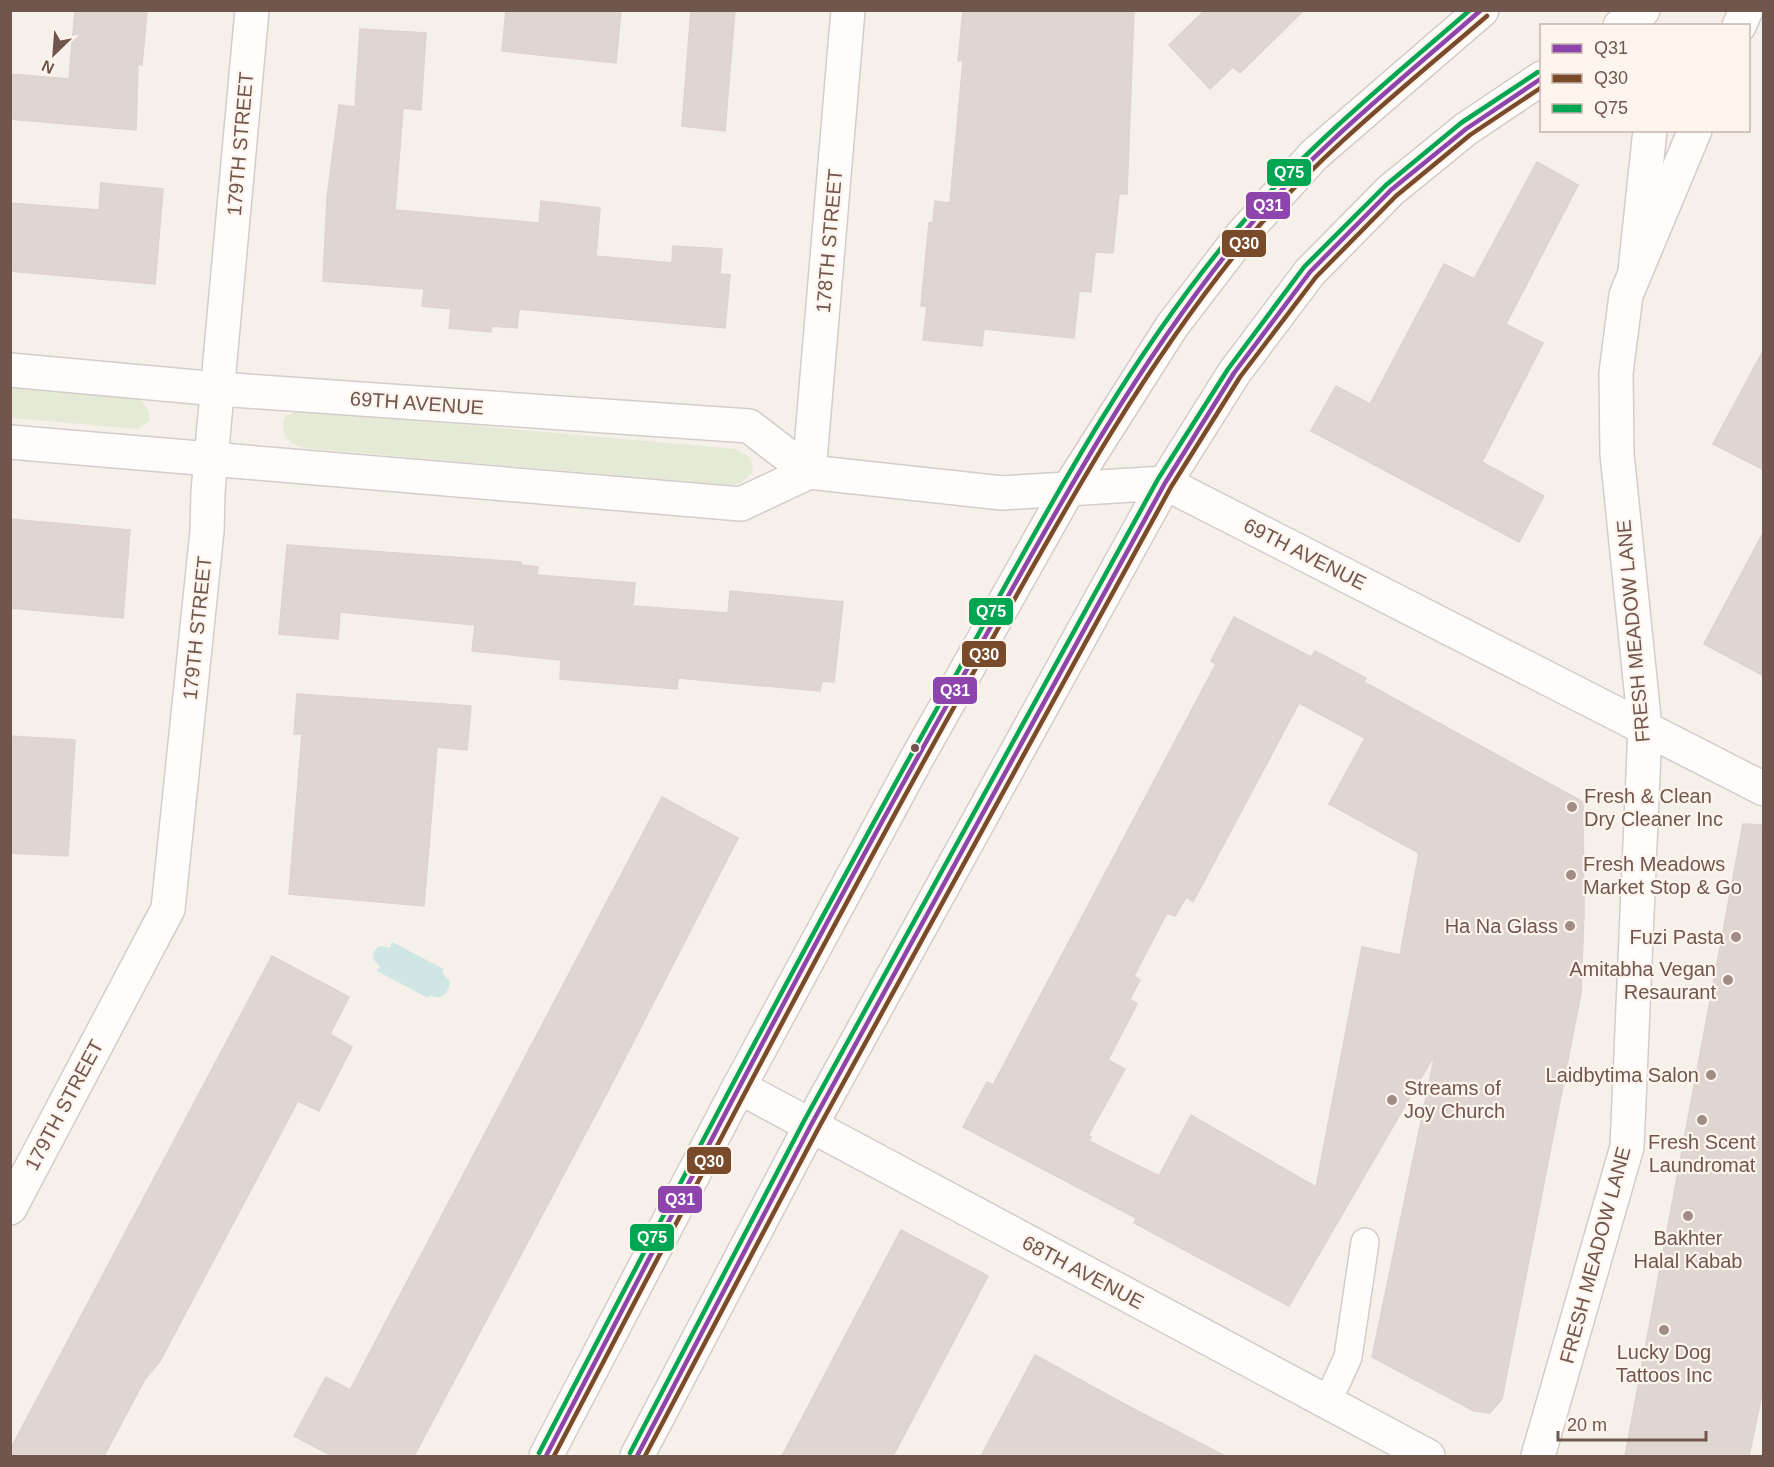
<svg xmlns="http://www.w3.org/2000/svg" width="1774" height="1467" font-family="Helvetica,sans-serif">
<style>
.green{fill:#e5ead7}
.water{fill:#cfe6e4}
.building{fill:#dfd6d1;stroke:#ded3ce;stroke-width:1.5;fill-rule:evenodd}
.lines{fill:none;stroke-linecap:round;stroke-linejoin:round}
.lane-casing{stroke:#d4ccc8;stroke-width:30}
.street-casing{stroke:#d4ccc8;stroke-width:36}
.secondary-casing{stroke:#d5ccc8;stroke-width:36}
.lane{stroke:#fefdfc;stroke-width:27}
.street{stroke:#fefdfc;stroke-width:33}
.secondary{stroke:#fefdfc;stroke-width:33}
.bus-1-casing{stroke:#fdf5ed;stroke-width:9}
.bus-2-casing{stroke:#fdf5ed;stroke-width:9}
.bus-3-casing{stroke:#fdf5ed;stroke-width:9}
.bus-1{stroke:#8e44ad;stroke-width:4.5}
.bus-2{stroke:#7a4b2a;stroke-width:4.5}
.bus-3{stroke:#00a651;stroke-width:4.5}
.bus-dot{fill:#71564e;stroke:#fdf5ed;stroke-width:2}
.poi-dot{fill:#a08c85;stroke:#fdf5ed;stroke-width:2}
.labels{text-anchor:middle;stroke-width:4.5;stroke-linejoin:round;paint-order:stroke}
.street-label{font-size:20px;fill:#71564e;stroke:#fdf5ed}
.poi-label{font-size:20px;fill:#71564e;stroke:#fdf5ed;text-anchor:end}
.line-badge{stroke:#fdf5ed;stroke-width:2}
.badge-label{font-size:16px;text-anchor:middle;font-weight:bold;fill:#fff}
</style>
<rect width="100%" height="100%" fill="#f6f0eb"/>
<g class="green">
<path d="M11,388L140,400L148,409L150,420L138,429L11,418Z"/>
<path d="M298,410L736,449L751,458L753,472L741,483L730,485L303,448C286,442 282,436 284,418Z"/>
</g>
<path class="water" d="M392,942L444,969L442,972L450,982C448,994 442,1001 430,995L428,998L377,971L380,966L373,959L374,951L380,946L390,948Z"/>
<g class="building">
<path d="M75,10H147L142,65L138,64L136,130L10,119V74L69,79Z"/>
<path d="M506,10H621L616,63L502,51Z"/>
<path d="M691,10H735L725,131L682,126Z"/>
<path d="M963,10H1134L1127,194H1119L1113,253L1095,252L1091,292L1079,291L1074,338L984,329L982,346L923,340L927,306H921L929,223L933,222L935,201L950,203L963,61H958Z"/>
<path d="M1205,10H1304L1240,73L1233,67L1210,89L1169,45Z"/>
<path d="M360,29L426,33L421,110L403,108L395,210L539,223L541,201L600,208L596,256L672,263L673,246L722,249L720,274L730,275L725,328L519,309L517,328L492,326L491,332L449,328L451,309L422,306L424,289L323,281L327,198L339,105L355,107Z"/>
<path d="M1537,162L1578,185L1506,324L1543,343L1482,462L1544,496L1519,542L1311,431L1336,386L1370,404L1444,264L1474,279Z"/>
<path d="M101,183L163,189L155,284L10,271V203L99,210Z"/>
<path d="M1764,349V470L1713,444Z"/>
<path d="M10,519L130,530L123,618L10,608Z"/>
<path d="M1764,531V676L1704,644Z"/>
<path d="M287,545L521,562V565L538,567L537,575L635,583L633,606L728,613L730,591L843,602L834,682L822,681L820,691L678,678L677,689L560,679L561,660L472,651L475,625L340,612L338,639L279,634Z"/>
<path d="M1234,617L1311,657L1315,651L1366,678L1364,682L1583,802L1584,913L1581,993L1502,1399L1490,1413L1474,1411L1372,1357L1435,1054L1289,1306L1134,1223L1136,1218L963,1127L987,1082L993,1085L1216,664L1211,661ZM1299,703L1365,738L1329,804L1419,853L1400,955L1362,947L1316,1187L1191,1115L1159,1176L1089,1141L1091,1137L1088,1136L1125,1069L1108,1060L1137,1004L1130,999L1140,980L1134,976L1167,913L1175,916L1186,897L1193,902Z"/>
<path d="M297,694L471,706L467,750L437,747L424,906L289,894L302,734H294Z"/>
<path d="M10,736L75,740L68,856L10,853Z"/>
<path d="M662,797L738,838L608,1091L414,1456H332L294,1436L326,1377L350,1390Z"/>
<path d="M1743,824L1764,825V1385L1749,1456H1625Z"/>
<path d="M272,956L349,997L330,1034L352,1047L319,1111L298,1101L160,1361L145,1379L104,1456H10V1450Z"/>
<path d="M901,1230L988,1276L938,1371L893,1456H782Z"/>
<path d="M1035,1355L1128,1406L1225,1456H981Z"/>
</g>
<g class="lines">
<defs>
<path id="lane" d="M1327,1403L1348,1357L1365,1242"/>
<g id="street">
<path d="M1739,26L1746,10"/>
<path d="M10,370L218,389L749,426L809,472"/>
<path d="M10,442L741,504L809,472L1002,493L1165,483L1764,789"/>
<path d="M809,472L848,10"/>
<path d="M739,1087L1428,1456"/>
<path d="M10,1208L168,909L207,531L208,492L252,10"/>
<path d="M1538,1456L1627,1147L1645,728L1617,454L1616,373L1626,295L1695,130"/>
</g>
<g id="secondary">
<path d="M1620,26L1643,10"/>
<path d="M1635,271L1650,130"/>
<path d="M546,1456L739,1087L917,758L1069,488L1172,326L1241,236L1314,155L1482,10"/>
<path d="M637,1456L811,1125L1165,483L1234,373L1310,272L1391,190L1466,129L1542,78"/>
</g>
</defs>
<use href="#lane" class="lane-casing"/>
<use href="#street" class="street-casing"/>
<use href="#secondary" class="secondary-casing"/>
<use href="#lane" class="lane"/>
<use href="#street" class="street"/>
<use href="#secondary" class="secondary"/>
<defs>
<g id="bus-1">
<path d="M546,1456C681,1198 814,940 957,687C1044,533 1128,374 1240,237C1311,151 1398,83 1481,10"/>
<path d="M637,1456L811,1125L1165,483L1234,373L1310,272L1391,190L1466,129L1542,78"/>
</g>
<g id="bus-2">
<path d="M554,1456C690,1197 825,937 968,682C1053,531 1136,375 1246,241C1317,156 1403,88 1487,16"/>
<path d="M645,1456L818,1129L1171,487L1240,377L1316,277L1396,196L1470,135L1542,87"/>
</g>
<g id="bus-3">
<path d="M539,1453C676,1191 813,928 958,671C1042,520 1124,363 1236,230C1306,147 1388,81 1470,10"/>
<path d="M630,1453L804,1121L1158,479L1228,369L1304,267L1386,185L1461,123L1538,72"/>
</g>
</defs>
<use href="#bus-1" class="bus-1-casing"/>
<use href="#bus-2" class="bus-2-casing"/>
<use href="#bus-3" class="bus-3-casing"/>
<use href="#bus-1" class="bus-1"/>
<use href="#bus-2" class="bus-2"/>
<use href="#bus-3" class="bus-3"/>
</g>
<circle class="bus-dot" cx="915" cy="748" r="5"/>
<g class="poi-dot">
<circle cx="1572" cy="807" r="6"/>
<circle cx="1571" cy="875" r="6"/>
<circle cx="1570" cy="926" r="6"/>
<circle cx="1736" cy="937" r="6"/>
<circle cx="1728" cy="980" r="6"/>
<circle cx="1711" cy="1075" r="6"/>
<circle cx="1392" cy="1100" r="6"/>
<circle cx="1702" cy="1120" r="6"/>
<circle cx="1688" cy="1216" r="6"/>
<circle cx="1664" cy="1330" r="6"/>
</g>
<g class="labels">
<g class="street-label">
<text transform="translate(240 144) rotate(-85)" y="7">179TH STREET</text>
<text transform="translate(829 241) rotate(-85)" y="7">178TH STREET</text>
<text transform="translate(417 403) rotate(4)" y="7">69TH AVENUE</text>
<text transform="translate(1305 554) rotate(27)" y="7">69TH AVENUE</text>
<text transform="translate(197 628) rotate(-84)" y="7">179TH STREET</text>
<text transform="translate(1633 631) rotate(-95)" y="7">FRESH MEADOW LANE</text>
<text transform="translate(64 1105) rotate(-62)" y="7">179TH STREET</text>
<text transform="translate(1595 1255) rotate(-75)" y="7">FRESH MEADOW LANE</text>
<text transform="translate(1083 1272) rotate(28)" y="7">68TH AVENUE</text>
</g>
<g class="poi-label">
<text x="1584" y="803" text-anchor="start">Fresh &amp; Clean<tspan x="1584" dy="23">Dry Cleaner Inc</tspan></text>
<text x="1583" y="871" text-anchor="start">Fresh Meadows<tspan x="1583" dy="23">Market Stop &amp; Go</tspan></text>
<text x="1558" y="933">Ha Na Glass</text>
<text x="1724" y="944">Fuzi Pasta</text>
<text x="1716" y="976">Amitabha Vegan<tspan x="1716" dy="23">Resaurant</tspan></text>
<text x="1699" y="1082">Laidbytima Salon</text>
<text x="1404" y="1095" text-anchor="start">Streams of<tspan x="1404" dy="23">Joy Church</tspan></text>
<text x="1702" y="1149" text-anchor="middle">Fresh Scent<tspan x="1702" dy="23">Laundromat</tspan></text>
<text x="1688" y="1245" text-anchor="middle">Bakhter<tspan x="1688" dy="23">Halal Kabab</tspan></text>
<text x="1664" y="1359" text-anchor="middle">Lucky Dog<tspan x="1664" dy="23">Tattoos Inc</tspan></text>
</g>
</g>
<g class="line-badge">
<rect x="1266" y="158" width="46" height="29" rx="6" fill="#00a651"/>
<rect x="1245" y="191" width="46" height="29" rx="6" fill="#8e44ad"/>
<rect x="1221" y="229" width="46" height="29" rx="6" fill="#7a4b2a"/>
<rect x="968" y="597" width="46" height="29" rx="6" fill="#00a651"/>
<rect x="961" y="640" width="46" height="28" rx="6" fill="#7a4b2a"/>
<rect x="932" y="676" width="46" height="29" rx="6" fill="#8e44ad"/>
<rect x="686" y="1146" width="46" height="29" rx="6" fill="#7a4b2a"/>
<rect x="657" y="1185" width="46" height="29" rx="6" fill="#8e44ad"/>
<rect x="629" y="1223" width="46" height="29" rx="6" fill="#00a651"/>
</g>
<g class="badge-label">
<text x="1289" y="178">Q75</text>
<text x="1268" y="211">Q31</text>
<text x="1244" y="249">Q30</text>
<text x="991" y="617">Q75</text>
<text x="984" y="660">Q30</text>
<text x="955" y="696">Q31</text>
<text x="709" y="1167">Q30</text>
<text x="680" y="1205">Q31</text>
<text x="652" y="1243">Q75</text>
</g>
<rect width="1774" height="1467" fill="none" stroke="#71564e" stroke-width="24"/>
<rect x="1540" y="24" width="210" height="108" fill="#fdf5ed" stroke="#c5b5ad" stroke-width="1.5"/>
<rect x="1552" y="44" width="30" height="9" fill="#8e44ad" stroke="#c5b5ad" stroke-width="1.5"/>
<text x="1594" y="54" font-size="18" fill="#71564e">Q31</text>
<rect x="1552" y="74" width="30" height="9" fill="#7a4b2a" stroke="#c5b5ad" stroke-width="1.5"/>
<text x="1594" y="84" font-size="18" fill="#71564e">Q30</text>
<rect x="1552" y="104" width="30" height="9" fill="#00a651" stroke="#c5b5ad" stroke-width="1.5"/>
<text x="1594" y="114" font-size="18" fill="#71564e">Q75</text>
<g transform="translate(54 54) rotate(205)" stroke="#fdf5ed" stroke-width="4.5" paint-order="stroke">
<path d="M0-4.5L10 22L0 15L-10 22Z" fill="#71564e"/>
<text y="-9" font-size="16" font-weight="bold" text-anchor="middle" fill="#71564e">N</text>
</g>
<path d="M1558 1431v9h148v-9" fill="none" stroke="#71564e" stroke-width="3"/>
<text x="1567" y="1431" font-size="18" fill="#71564e" stroke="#fdf5ed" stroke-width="4.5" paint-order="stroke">20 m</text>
</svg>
